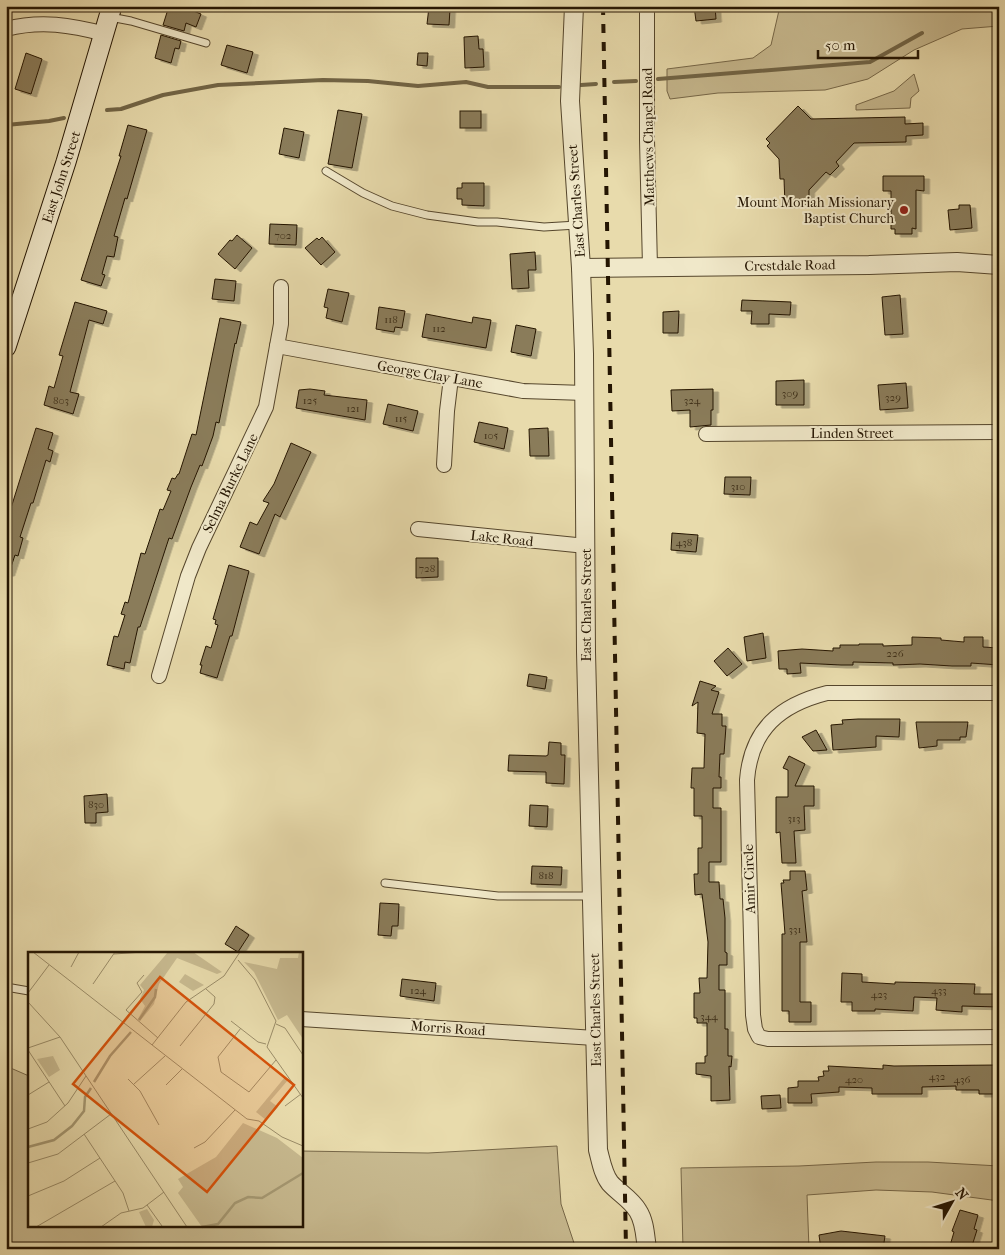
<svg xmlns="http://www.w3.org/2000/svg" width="1005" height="1255" font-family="'IM FELL French Canon',serif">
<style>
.green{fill:#c7b98f;stroke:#766748}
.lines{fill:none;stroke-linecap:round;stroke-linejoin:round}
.stream{stroke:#716445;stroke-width:4}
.building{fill:#8a7c5a;stroke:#241502;filter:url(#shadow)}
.service-casing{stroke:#55462c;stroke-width:9}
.minor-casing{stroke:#55462c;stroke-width:16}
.tertiary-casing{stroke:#55462c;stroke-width:20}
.secondary-casing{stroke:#241502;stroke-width:21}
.service{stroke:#f0e8c9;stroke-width:7}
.minor{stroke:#f0e8c9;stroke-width:14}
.tertiary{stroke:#f0e8c9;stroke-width:18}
.secondary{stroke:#f0e8c9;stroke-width:19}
.rail{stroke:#241502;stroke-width:4;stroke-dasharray:9 9;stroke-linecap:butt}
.poi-dot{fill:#8f2418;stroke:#f0e8c9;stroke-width:2}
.labels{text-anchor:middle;stroke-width:4;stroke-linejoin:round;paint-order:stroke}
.number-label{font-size:11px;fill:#3e2f18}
.street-label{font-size:14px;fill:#241502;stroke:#f0e8c9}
.poi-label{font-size:14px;fill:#241502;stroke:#f0e8c9;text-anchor:end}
.inset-river{fill:none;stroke:#a59872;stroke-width:2.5}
.inset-road{fill:none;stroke:#9a8c68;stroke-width:1}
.view{fill:#d4520b;fill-opacity:0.15;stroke:#d4520b;stroke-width:2.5}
.inset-edge{fill:none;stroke:#241502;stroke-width:2.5}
</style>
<defs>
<filter id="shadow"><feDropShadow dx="5.5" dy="3" stdDeviation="0" flood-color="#0004"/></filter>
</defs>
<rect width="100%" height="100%" fill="#e8dbac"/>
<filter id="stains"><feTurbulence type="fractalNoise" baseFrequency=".004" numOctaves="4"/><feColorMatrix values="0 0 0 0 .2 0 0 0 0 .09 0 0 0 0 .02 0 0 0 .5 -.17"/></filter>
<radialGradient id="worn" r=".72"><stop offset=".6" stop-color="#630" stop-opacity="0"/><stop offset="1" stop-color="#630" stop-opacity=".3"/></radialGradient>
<g class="green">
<path d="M780,6H999V26L962,29L914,50L868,79L825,90L718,93L670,99L667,91V69L753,58L771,45Z"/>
<path d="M914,74L919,91L911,98L910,108L856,110V105L894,91Z"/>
<path d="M6,1066L29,1076V1226H301V1151L428,1153L557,1146L561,1204L576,1249H6Z"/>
<path d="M876,1162H928L999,1166V1201L932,1192L876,1190L807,1195L809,1249H683L681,1168L799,1166Z"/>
</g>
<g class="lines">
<g class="stream">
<path d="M658,79L870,62L922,33"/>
<path d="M614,82L636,81"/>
<path d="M581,85L596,84"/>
<path d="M107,110L121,109L163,95L218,85L323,80L368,81L418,86L466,82L488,87H559"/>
<path d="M6,125L49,121L64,118"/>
</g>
</g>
<g class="building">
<path d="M169,6H186V8L201,14L196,27L186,23L184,31L163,25Z"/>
<path d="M694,6H715L716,19L696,21Z"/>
<path d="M429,7L450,9L449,25L427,24Z"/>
<path d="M161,35L181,41L179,49L175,48L171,63L155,58Z"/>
<path d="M478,36L479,49H483L484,67L465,68L464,37Z"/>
<path d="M227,45L253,52L247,73L221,65Z"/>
<path d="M26,53L42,59L31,94L15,89Z"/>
<path d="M418,53H428L427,66L417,65Z"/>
<path d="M798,106L811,119L905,117V124L923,123V135L906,136V142L854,143L836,162L839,166L830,175L826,172L809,190V205H785L784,179H780L779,159L767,146L770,143L766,139Z"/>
<path d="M338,110L362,114L352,168L328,164Z"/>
<rect x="460" y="111" width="21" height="17"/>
<path d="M128,125L147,130L127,199L125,198L114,236L118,237L114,257L107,256L102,274L105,275L101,286L81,280L121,156H119Z"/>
<path d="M284,128L304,132L299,158L279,154Z"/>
<path d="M883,176H924V191L916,190V229L912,228V234H895V229H891V191H883Z"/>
<path d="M462,183H484V206L462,205V199H457V188H462Z"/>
<path d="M959,205H970L972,228L950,230L948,210L959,209Z"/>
<path d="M270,224L297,225L296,245L269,244Z"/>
<path d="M237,235L252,248L235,269L218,254L230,240L232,241Z"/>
<path d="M322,237L335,252L321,265L305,248L317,238L319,240Z"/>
<path d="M535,252L536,270H528L529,288L512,289L510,254Z"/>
<path d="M215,279L236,281L234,301L212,299Z"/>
<path d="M328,289L349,293L342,322L326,318L328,308L324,307Z"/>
<path d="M900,295L903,334L885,335L882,297Z"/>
<path d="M742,300L791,302L790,315L769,314V324H751L752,311H741Z"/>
<path d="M75,302L107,311L103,324L89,320L70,392L79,394L73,414L44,405L49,386L54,388L63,356L59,355Z"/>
<path d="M379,307L405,311L402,328L395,327L394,332L376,329Z"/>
<path d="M679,311L678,333H663V312Z"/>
<path d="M426,314L472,323L473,317L491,320L486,348L422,337Z"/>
<path d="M220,318L241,322L236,344L235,343L219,423L216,422L213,436L202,466L200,465L191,487L172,539L169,538L140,627H138L130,663L125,662L124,669L107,665L114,636L118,637L125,615L121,614L125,602L128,603L141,553L145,554L160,509L163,510L171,491L167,490L172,478L175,479L178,474H179L192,434L196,435Z"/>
<path d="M516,325L536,329L531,356L511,352Z"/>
<path d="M804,380V405H776V381Z"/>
<path d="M906,383L908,408L880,410L878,385Z"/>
<path d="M310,389L325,391L324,395L367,400L365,420L296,408L299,390Z"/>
<path d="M713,389V410H711V425L690,427V410L672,411L671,390Z"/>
<path d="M388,404L418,411L413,431L383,424Z"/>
<path d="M479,422L508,428L504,449L474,442Z"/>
<path d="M36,428L53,433L48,449L53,451L50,462L46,460L33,503H31L20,537L23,538L18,556L15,555L9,573H6V524Z"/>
<path d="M548,428L549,456H530L529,429Z"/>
<path d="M291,443L311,452L280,517L275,514L259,554L240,547L250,522L257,525L269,503L263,501L274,484Z"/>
<path d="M725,477H751L750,495L724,494Z"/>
<path d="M672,533L698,535L696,552L671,550Z"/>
<path d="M416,558H438V577L416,578Z"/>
<path d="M229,565L249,571L232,636H230L217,678L200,673L202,665H200L206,646L211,648L218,625L215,624L216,620L213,619Z"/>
<path d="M763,633L766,658L747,661L744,637Z"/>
<path d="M912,637L941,638V640L964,642V637H983V647L999,648V665L971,663V666H952L920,664L893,665V663L853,662V665H841L800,663L801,673L787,674V669H779L778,651L802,649L833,651V648H840V645H859V644H883V646L912,645Z"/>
<path d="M728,648L742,664L727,676L714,661Z"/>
<path d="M529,674L547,677L545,689L527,686Z"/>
<path d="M700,681L716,686L711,690L719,692L712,714H722V726H726L724,754H720L719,777H721V788H713V808H721V862H709V882H719L720,899H723L725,918V952L727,953V965H719V990H725V1029H728V1056H732L731,1067L729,1066L730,1100L711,1101V1076L696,1074V1063H705V1056H707V1023H697V1018H694V993H700L699,978H707L708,942L702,894L695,895L694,874H698V848H702V816H694V788H691L692,768H704L705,734L697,733L698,702L692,706Z"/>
<path d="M858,719H900L899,737L876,736V747L833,750L831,725L843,724L842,720Z"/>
<path d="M916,722H968L966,737H960V740H937V746L919,748Z"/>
<path d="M816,730L827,750L813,751L802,737Z"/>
<path d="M549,742L561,743V755H565L564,784L546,783V772L508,771L509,755L546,756L548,755Z"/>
<path d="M789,756L805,764L795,786H814V806H804L805,830L794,831L796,863H782L780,832L776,833V797H788V770L783,768Z"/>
<path d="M107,794L108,812L96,813V823H85L84,796Z"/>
<path d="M530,805L548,806L547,827L529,826Z"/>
<path d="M532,866L562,867L561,885L531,884Z"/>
<path d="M790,871H805L807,890L802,891L807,942H800V1002H811V1022H789V1011H782V934H785L781,883H784L783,880H790Z"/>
<path d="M380,903L399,904L398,926H392L391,936L378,935Z"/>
<path d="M236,926L249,935L238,952L225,944Z"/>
<path d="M842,973L862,974V982L895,984V982L975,984L974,994H999V1007L962,1006V1012L936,1010L937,998L914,997L913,1011L875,1009V1011H852V1002H841Z"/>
<path d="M402,979L436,983L434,1001L400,996Z"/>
<path d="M883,1065L894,1066L996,1065V1078H999V1094H979V1090H956V1086L922,1087V1094H872V1088L839,1087V1092L811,1094L812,1103H788V1088L798,1087V1081H819L818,1077L824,1076L823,1071H829L828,1066L883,1069Z"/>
<path d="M780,1095L781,1108L762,1109L761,1096Z"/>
<path d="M960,1210L978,1215L974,1229L977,1230L971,1249H949L954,1232L952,1231Z"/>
<path d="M841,1231L885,1236L883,1249H821L819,1235Z"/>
</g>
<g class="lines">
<defs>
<g id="service">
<path d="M110,17L131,21L206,43"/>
<path d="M326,171L363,193L392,206L427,215L478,222H497L544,227L577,225"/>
<path d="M385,883L498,896H592"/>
<path d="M6,987L29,991"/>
</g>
<g id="minor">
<path d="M647,6V140L650,267"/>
<path d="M6,29C41,20 71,25 105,34"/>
<path d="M277,346L523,391L585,393"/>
<path d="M706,434L999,432"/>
<path d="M444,465L447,411L451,378"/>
<path d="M418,529L586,546"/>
<path d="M159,676L188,576L199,548L266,407L281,324V287"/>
<path d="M999,693H827C780,705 751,729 747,780L753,1015L755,1029L759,1037L768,1039H803L999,1037"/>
<path d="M301,1019L595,1038"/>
</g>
<g id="tertiary">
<path d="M574,6L570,101L581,268L584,354L586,652L598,1150C601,1161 603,1174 610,1183C619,1193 631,1199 638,1211C645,1222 645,1236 647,1249"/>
<path d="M581,268L869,265L957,262L999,265"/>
</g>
<path id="secondary" d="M6,347L66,162L112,6"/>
</defs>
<use href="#service" class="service-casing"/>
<use href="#minor" class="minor-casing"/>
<use href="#tertiary" class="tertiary-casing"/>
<use href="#secondary" class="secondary-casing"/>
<use href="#service" class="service"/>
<use href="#minor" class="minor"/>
<use href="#tertiary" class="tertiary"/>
<use href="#secondary" class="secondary"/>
<path class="rail" d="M603,6L626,1249"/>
</g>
<circle class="poi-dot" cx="904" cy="210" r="5"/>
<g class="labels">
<g class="number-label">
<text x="283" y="239">702</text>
<text x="391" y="323">118</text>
<text x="439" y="332">112</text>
<text x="790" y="397">309</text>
<text x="893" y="401">329</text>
<text x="61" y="404">803</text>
<text x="310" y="404">125</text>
<text x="692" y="404">324</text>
<text x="353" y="412">121</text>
<text x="401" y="422">115</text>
<text x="491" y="439">105</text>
<text x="738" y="490">310</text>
<text x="684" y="546">438</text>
<text x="427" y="572">728</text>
<text x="895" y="657">226</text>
<text x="96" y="808">830</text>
<text x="794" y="822">313</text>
<text x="546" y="879">818</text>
<text x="795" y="933">331</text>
<text x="418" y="994">124</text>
<text x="939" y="994">433</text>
<text x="879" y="998">423</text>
<text x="709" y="1020">344</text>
<text x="937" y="1080">432</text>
<text x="854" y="1083">420</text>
<text x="962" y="1083">436</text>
</g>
<g class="street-label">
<text transform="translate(648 137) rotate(-91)" y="5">Matthews Chapel Road</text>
<text transform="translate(61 177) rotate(-72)" y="5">East John Street</text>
<text transform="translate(576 201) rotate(-94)" y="5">East Charles Street</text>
<text transform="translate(790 265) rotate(-1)" y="5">Crestdale Road</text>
<text transform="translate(430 374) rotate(10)" y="5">George Clay Lane</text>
<text x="852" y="438">Linden Street</text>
<text transform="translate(230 483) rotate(-64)" y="5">Selma Burke Lane</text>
<text transform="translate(502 538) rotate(6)" y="5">Lake Road</text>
<text transform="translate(586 605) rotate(-90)" y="5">East Charles Street</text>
<text transform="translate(749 879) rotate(-92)" y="5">Amir Circle</text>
<text transform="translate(595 1010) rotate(-91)" y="5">East Charles Street</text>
<text transform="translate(448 1028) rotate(4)" y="5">Morris Road</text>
</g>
<g class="poi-label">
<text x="894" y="207">Mount Moriah Missionary<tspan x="894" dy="16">Baptist Church</tspan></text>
</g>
</g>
<g transform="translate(28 952)">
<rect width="275" height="275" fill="#e8dbac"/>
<path d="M140,0H165L194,20L189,22L149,6L131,32L126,52L112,69L110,67L117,54L112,47L116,38L112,33ZM271,0H275V87L259,63L250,68L226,20L216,10L249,17L252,6H270ZM157,22L176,33L165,39L151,30ZM25,104L32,118L21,125L9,107ZM257,125L260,128L242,149L250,155L238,168L228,160ZM215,171L249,186L275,206V275H174L150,241L155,235L150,227L188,205ZM119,257L126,268L124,275H118L111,260Z" fill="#c7b98f"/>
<path class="inset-river" d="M111,68L127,45L128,37M66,130L82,104L103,80M0,195L26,188L44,174L56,159L57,145L63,136M174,275L190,272L207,251L220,245L234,246L275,221"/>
<path class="inset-road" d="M5,0L219,167L231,169L254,185L275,194M86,2L115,0M210,8L227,28L248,69L239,95L275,146M43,15L51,0M116,23L109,31L114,40L98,58L130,86M65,32L87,0M0,41L21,13M0,50L32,85L159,275M203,69L230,90L238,92M248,72L257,76L275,103M213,76L190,105L193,120L221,140L248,108M124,93L158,50L196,24L212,0M152,94L186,52L187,45L178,37M0,96L32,85M0,98L37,154M100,127L112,139L131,173M106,132L137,104M138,133L154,117M0,143L21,130M257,154L273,142M0,177L19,170L40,151L58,124M56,182L95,241L101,259M166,196L177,190L207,158M0,211L30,202L83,162M0,244L36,229L72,206M119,253L134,274M8,275L87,229M73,275L93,261L115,256L136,240"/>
<path class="view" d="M132,25L266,133L179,240L45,132Z"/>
<rect width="275" height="275" class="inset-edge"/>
</g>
<rect width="1005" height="1255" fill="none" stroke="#e8dbac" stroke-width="25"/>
<rect x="8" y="8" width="990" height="1240" fill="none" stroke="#241502" stroke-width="2.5"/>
<rect x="12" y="12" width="980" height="1230" fill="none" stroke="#241502"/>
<g transform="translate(952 1202) rotate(51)" stroke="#f0e8c9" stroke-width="4" paint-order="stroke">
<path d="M0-4L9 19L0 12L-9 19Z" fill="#241502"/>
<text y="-8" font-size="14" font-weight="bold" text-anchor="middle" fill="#241502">N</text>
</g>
<path d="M818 50v8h100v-8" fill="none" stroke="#241502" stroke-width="2.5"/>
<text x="825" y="50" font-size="15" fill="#241502" stroke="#f0e8c9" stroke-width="4" paint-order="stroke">50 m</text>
<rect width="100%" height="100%" filter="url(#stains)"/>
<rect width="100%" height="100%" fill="url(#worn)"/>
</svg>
